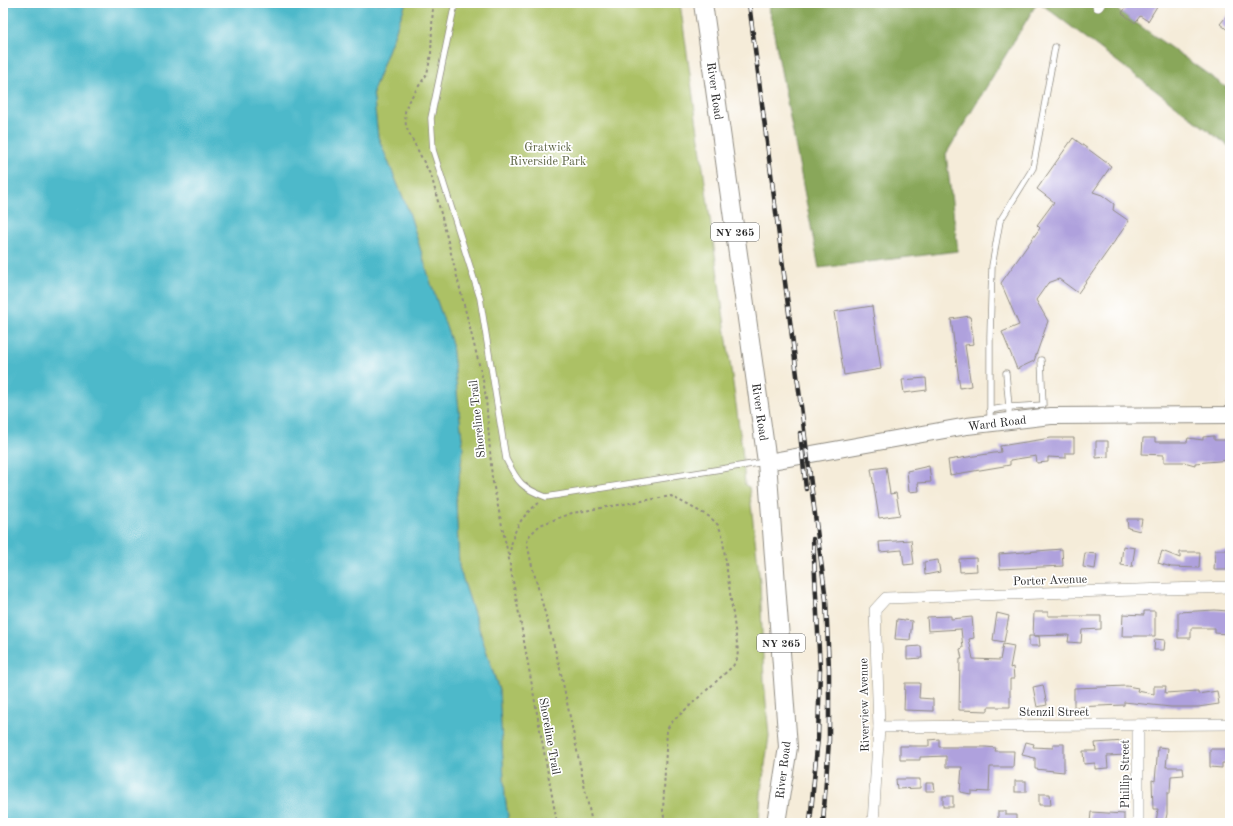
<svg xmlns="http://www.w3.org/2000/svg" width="1233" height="826" font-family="'Old Standard TT',serif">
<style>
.green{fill:#acc165;stroke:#6c7648}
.forest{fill:#89a75a;stroke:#5a6942}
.water{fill:#4eb9ca;stroke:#3c727a}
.building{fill:#afa1dd}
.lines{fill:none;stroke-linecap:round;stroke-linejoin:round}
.service-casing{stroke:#908c82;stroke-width:7}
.minor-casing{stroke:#908c82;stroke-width:12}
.secondary-casing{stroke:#908c82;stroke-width:18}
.primary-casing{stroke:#908c82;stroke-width:20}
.path{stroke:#908c82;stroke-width:2;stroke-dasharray:3 3;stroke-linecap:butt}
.service{stroke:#fff;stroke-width:5.5}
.minor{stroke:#fff;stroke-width:11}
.secondary{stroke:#fff;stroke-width:16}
.primary{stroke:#fff;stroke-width:18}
.rail-casing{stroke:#2b2b2b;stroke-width:4.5}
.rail{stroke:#fff;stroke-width:3;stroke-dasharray:9;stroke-linecap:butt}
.labels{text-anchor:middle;stroke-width:3.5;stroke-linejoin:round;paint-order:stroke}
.shield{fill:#fff;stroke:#6b6b6b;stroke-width:1}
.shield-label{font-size:11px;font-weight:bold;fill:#2b2b2b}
.street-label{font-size:12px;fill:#2b2b2b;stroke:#fff}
.park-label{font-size:12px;fill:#58603f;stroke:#fff}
</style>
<rect width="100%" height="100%" fill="#fff"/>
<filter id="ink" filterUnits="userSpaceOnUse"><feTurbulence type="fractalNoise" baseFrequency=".025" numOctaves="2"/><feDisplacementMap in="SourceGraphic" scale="8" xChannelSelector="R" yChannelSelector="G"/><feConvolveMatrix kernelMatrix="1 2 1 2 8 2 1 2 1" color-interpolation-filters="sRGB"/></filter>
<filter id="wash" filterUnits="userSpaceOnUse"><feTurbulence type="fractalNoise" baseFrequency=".012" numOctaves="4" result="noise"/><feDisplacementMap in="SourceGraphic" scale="16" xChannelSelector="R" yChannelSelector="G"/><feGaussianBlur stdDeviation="0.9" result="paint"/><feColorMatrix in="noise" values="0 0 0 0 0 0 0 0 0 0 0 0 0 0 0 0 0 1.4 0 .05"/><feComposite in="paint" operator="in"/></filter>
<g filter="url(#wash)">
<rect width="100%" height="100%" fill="#f5ecd9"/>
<path class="green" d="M406,3H680L742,448L745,485L749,487L760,582L764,681L769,736L761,794L759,823H509L505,797L499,690L459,567L456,500L463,448L452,344L431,284L409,212L378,137L373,91Z"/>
<g class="forest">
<path d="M768,3H1037L946,154L958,251L819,268Z"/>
<path d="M1040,3H1108L1230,90V147Z"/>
</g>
<path class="water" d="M3,3H406L373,91L378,137L409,212L431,284L452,344L463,448L456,500L459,567L499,691L505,797L509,823H3Z"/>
<g id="blocks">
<g class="building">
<path d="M1129,3H1159L1148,21L1140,16L1135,23L1122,13Z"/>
<path d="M1230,12V32L1220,24Z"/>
<path d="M1073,138L1111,166L1093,192L1102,195L1114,204L1113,210L1129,221L1078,293L1059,279L1048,283L1036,300L1048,321L1034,361L1017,369L1002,332L1019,325L1001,283L1040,228L1037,225L1054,202L1037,189Z"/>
<path d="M872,306L881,369L844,375L834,312Z"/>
<path d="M970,316L974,344L965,345L971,386L960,388L951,319Z"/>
<path d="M926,378L927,390L904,393L902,380Z"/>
<path d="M1214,436V440H1230V460L1195,463V465L1184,462H1164V455L1142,454L1143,438H1155V442H1187L1188,438L1203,440V437Z"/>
<path d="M1051,438H1074V453H1066V458L1048,457V462L1037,463L1036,456L1010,460V465L950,475L948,460L1001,452L1000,446Z"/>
<path d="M1096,441H1108V457L1096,458Z"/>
<path d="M929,466L931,482L918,483L919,491L909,492L907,471Z"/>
<path d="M886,467L890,494L896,493L900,515L879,518L871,469Z"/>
<path d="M1127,519H1142L1140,531L1128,528Z"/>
<path d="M911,540L914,564L904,565L902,550L880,552L879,542Z"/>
<path d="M1123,546L1135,548L1132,567L1121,565Z"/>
<path d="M1062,549L1063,566L1000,569L999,554Z"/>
<path d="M1215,550H1227V570H1214Z"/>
<path d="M1162,551L1180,558V552H1200L1199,568L1171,567L1158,563Z"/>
<path d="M1085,553L1097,554L1095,569L1083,567Z"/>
<path d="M976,558L977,571L960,572L959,559Z"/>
<path d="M938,560L940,572L925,575L924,562Z"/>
<path d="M1215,610L1228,611L1227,634L1215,633V628H1191V638H1178V612Z"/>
<path d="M1144,611H1155V636H1122L1123,614L1144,615Z"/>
<path d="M1034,612H1048V616H1101V629L1082,630L1081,643L1068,642L1069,635L1033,636Z"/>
<path d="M997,613L1009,616L1004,642L993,640Z"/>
<path d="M951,616V619L972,617L974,638L969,639L973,659L1000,660L1003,644L1014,646L1010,668L1013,667L1014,679H1010V707H988V711L959,710L960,659H962L960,649L963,648L961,629L928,631L927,617Z"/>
<path d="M897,619L912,621L910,640L895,639Z"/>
<path d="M1029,636H1039L1040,646H1029Z"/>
<path d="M1155,639L1165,640L1164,650H1154Z"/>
<path d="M921,646L922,658L907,659V647Z"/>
<path d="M905,683H920L919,698L933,699V711L904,710Z"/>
<path d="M1043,685L1047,705L1037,707L1033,687Z"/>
<path d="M1127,686L1138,688L1137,691L1154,694V686H1166L1165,693L1198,691V694L1217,691L1219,704L1198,707H1171L1124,702V705L1074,707V688Z"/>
<path d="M939,739V747H985L996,748L995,751H1014L1013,767H990L989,792L971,791V794L960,792L962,767H946V756L920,757V760H900V746H929V740Z"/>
<path d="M1125,741L1126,755L1107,756L1108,768L1095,769V763L1084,764L1083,751H1096L1095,743Z"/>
<path d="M1026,742L1034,744L1033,747L1053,748V744H1064V772L1035,769V758L1022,755Z"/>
<path d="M1158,747L1168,748L1166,767H1183L1184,775L1171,776L1170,793H1167V814L1165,823L1156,822L1158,809H1153L1152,780L1155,781Z"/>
<path d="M1210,749H1230V763H1222V768L1210,767Z"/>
<path d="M896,779H920V788L897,789Z"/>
<rect x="1015" y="781" width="11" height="11"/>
<path d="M926,783H934L935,791H926Z"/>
<path d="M1039,794H1050L1051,805H1039Z"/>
<rect x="943" y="796" width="10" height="11"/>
<path d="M998,811H1006V815H1016V823H998Z"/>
<path d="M1091,812L1124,814V823H1090Z"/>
</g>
</g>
</g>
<g filter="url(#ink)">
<use href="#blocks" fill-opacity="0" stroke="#908c82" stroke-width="1"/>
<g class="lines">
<defs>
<g id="service">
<path d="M455,3L431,118L433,150L480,298L506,459C518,483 522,488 546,497L765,462"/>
<path d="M1006,373L1009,407L1043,405L1041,360"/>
<path d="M990,410L1009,407V420"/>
<path d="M1229,415L1230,379"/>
<path d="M990,423V336L992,266L1000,221L1033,168L1055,47"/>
</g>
<g id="minor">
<path d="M1098,6L1100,3"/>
<path d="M1138,725V823"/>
<path d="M879,727L1230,724"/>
<path d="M873,823L879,727L875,610L886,598L1230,587"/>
</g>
<path id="secondary" d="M767,462L967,426L1051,416L1230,415"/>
<path id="primary" d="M703,3L767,462L788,747L776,823"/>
</defs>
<use href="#service" class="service-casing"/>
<use href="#minor" class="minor-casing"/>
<use href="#secondary" class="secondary-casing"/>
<use href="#primary" class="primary-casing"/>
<g class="path">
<path d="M433,3L431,54L427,74L408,102L405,112L406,127L432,178L483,380L486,398L492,478L509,559L557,823"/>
<path d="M510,556C511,534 520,516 539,503"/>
<path d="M592,823L559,664L531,562L527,542L529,536L540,525L572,513L671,496L710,517L718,525L722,534L738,651L737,659L733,666L673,721L667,729L663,811L665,823"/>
<path d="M623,823L629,821L646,823"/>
</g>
<use href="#service" class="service"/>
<use href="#minor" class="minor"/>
<use href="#secondary" class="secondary"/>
<use href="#primary" class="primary"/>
<defs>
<g id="rail">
<path d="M749,3L826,600L829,669V740L823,823"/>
<path d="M800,433L806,489"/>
<path d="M810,823L818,737L820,669L813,539"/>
</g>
</defs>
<use href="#rail" class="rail-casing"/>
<use href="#rail" class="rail"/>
</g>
</g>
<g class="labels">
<g class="shield">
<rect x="711" y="223" width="48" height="18" rx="3"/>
<rect x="757" y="634" width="48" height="18" rx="3"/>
</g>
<g class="shield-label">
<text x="735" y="236">NY 265</text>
<text x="781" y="647">NY 265</text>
</g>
<g class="street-label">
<text transform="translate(715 91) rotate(82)" y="4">River Road</text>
<text transform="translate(760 412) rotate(82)" y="4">River Road</text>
<text transform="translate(477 419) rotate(-96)" y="4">Shoreline Trail</text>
<text transform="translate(997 423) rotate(-7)" y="4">Ward Road</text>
<text transform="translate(1050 580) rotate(-2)" y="4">Porter Avenue</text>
<text transform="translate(864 705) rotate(-91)" y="4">Riverview Avenue</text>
<text x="1054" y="716">Stenzil Street</text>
<text transform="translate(550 736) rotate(80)" y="4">Shoreline Trail</text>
<text transform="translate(783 770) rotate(-83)" y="4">River Road</text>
<text transform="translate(1125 774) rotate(-90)" y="4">Phillip Street</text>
</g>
<g class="park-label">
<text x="548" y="151">Gratwick<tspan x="548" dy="14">Riverside Park</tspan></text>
</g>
</g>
<rect width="1233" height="826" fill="none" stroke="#fff" stroke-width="16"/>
</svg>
